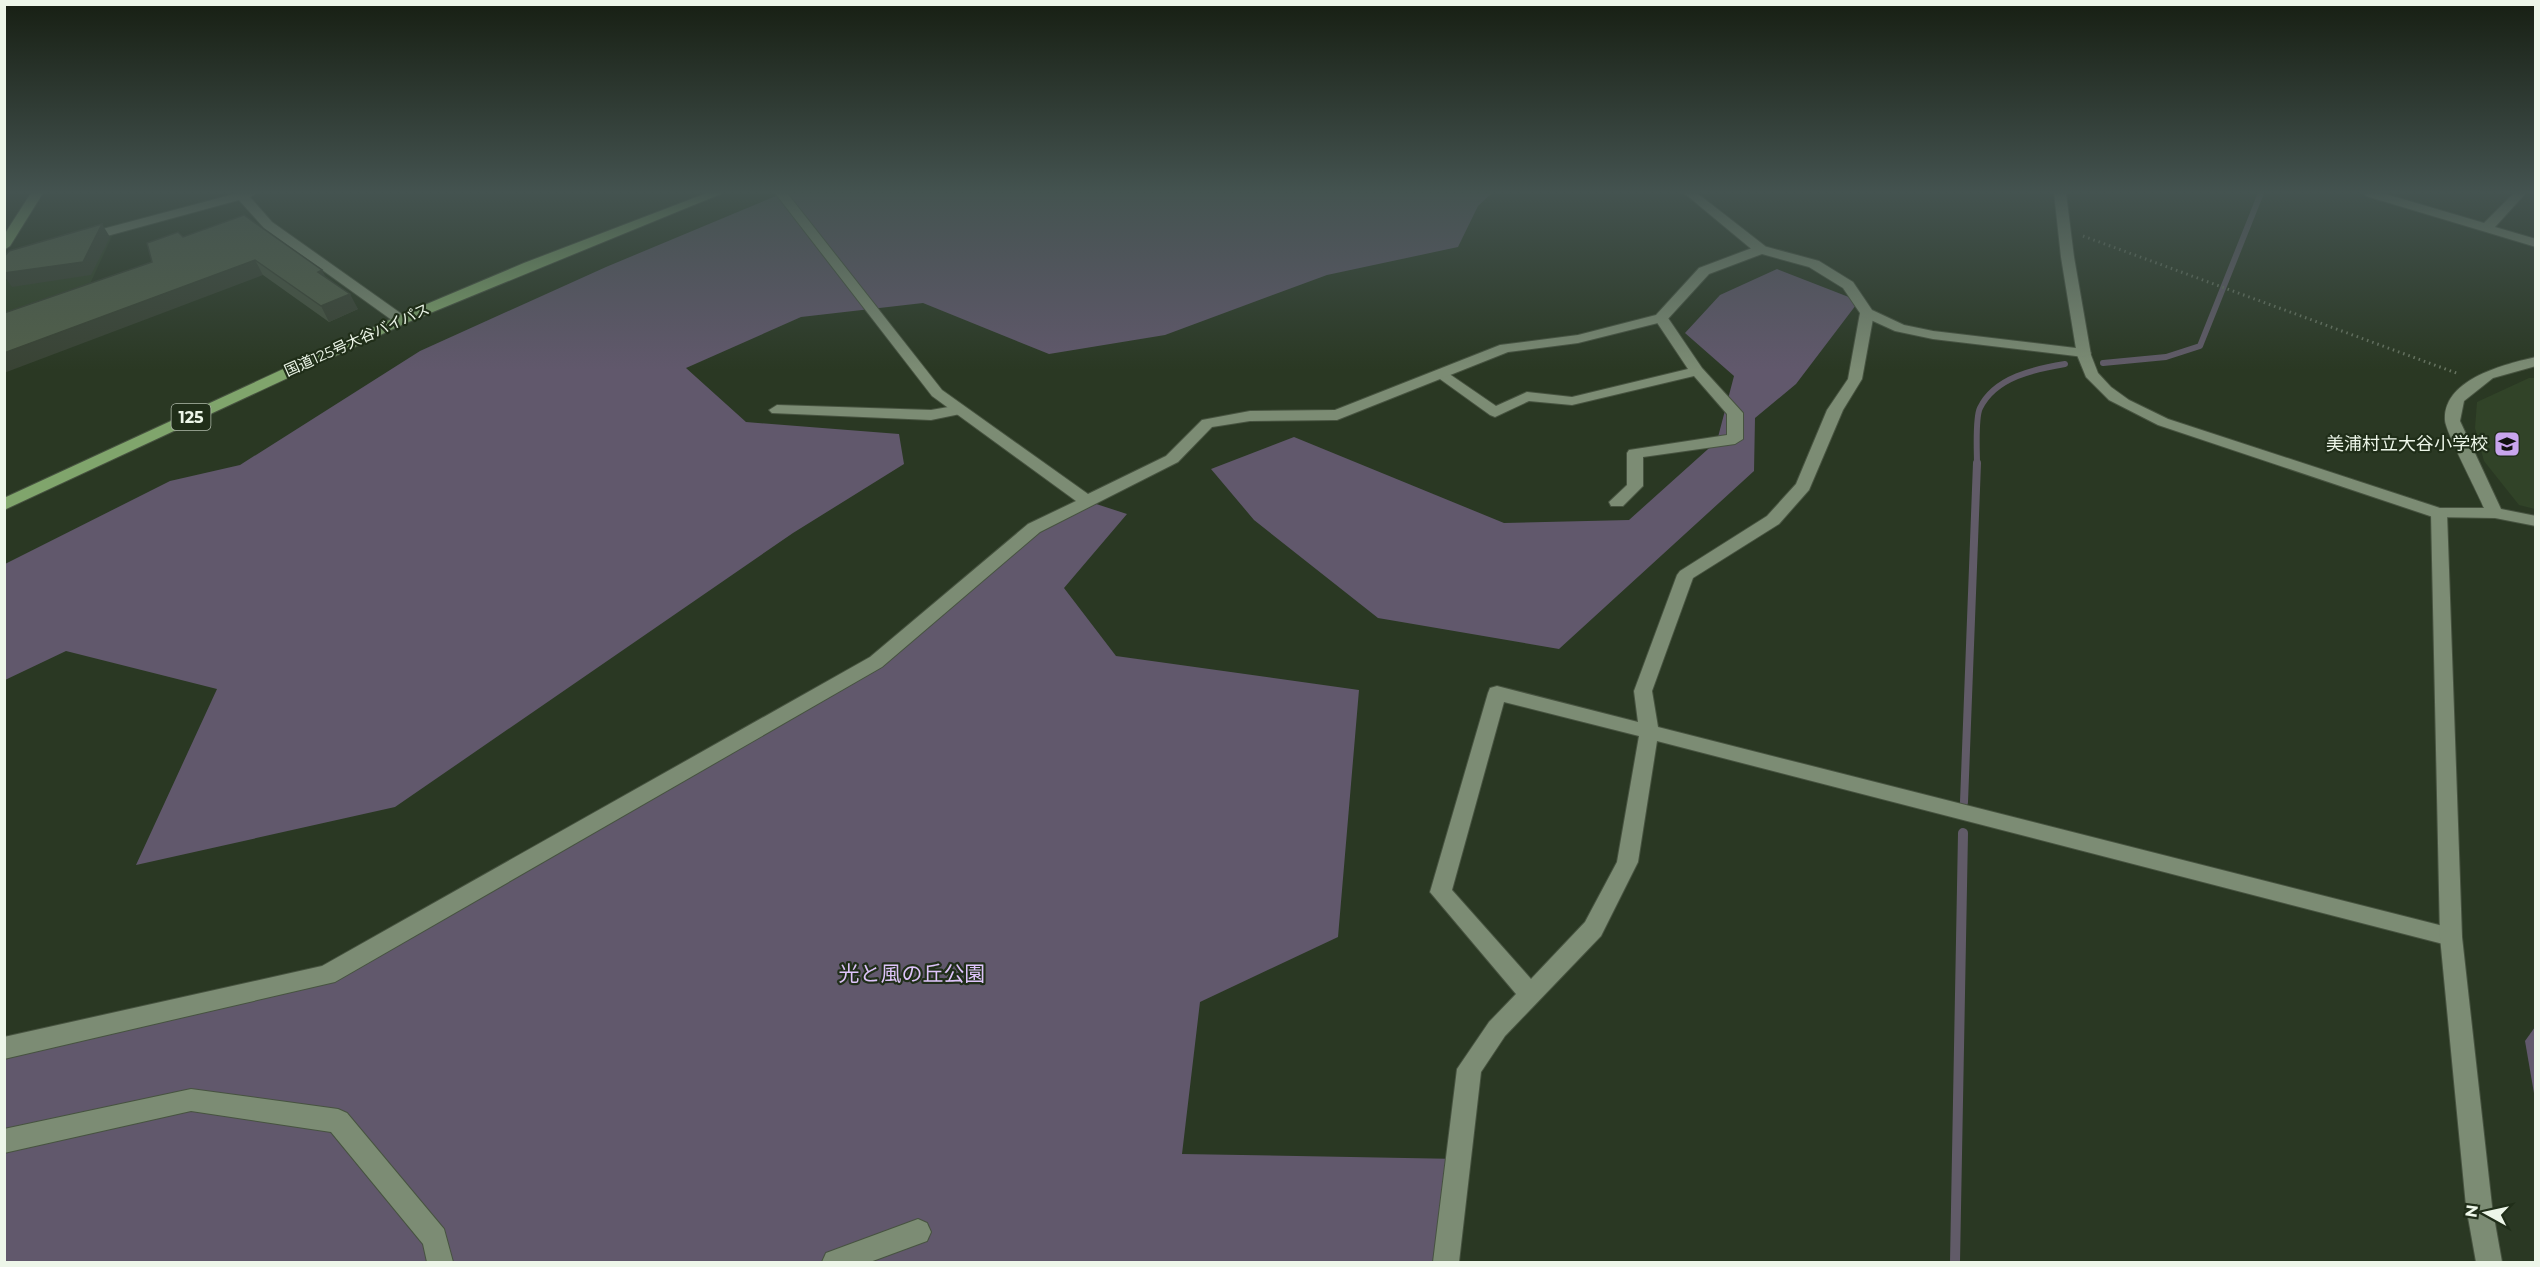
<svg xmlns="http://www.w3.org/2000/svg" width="2540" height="1267" font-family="Montserrat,'Noto Sans JP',sans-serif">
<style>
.built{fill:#314328}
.green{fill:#61586c}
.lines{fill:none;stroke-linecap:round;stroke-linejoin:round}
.stream-far2{stroke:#615b68;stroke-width:6}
.stream-far1{stroke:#615b68;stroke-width:8}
.stream{stroke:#615b68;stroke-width:10}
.minor-casing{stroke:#475340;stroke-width:2}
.tertiary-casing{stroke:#475340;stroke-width:2}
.trunk-casing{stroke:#475340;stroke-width:2}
.path{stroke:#677461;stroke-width:3;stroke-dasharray:1.5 4;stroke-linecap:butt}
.minor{fill:#7c8c74;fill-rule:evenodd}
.tertiary{fill:#7c8c74;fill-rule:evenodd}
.trunk{fill:#80a56c;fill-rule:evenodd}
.wall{fill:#465340}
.shaded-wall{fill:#394334}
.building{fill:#51604a;stroke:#394334;stroke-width:1.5}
.labels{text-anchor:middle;stroke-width:4.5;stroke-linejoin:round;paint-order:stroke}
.far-street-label{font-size:15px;fill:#edf6e9;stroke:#202e19}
.shield{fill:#202e19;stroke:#b0baab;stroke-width:1.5}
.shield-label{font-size:16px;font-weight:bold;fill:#edf6e9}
.poi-label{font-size:18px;fill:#edf6e9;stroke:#202e19;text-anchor:end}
.near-park-label{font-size:21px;fill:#dec4fa;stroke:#202e19}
</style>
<rect width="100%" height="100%" fill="#2a3823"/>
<g class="built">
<path d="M114,232L82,301L5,312V283L19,259Z"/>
<path d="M2529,378H2535V509L2519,505L2484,461L2475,428L2477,402Z"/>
</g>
<g class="green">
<path d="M783,193H1492L1478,206L1458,247L1327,275L1165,335L1049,354L923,303L801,317L686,368L746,422L899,434L904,464L793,533L395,807L136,865L217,689L66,651L5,680V564L170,481L240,465L420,351L606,267Z"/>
<path d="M1777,269L1859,301L1796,384L1755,418L1754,471L1559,649L1378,618L1254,520L1211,469L1294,437L1504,523L1629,520L1717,441L1734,376L1685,333L1720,295Z"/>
<path d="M1087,501L1127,514L1064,588L1116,656L1359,690L1338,937L1200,1002L1182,1154L1460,1159L1446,1262H5L4,1048L327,975L876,662L1034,528Z"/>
<path d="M2535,1027V1099L2525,1041Z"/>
</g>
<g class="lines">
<g class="stream-far2">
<path d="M2103,363L2166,357L2200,346L2261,193"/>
<path d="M1977,464C1977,451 1975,418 1980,408C1995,377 2035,369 2065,364"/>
</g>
<path class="stream-far1" d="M1964,802L1977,463"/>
<path class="stream" d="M1955,1262L1963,833"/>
<defs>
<g id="minor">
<path d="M1684,193H1697L1765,246L1766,249L1765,252H1755Z"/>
<path d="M2054,193H2066L2074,257L2091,355L2098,373L2111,387L2129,400L2168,419L2440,508H2484C2478,493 2445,431 2445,420C2443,379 2505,364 2536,357V366L2493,378L2464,401L2460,421L2501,509L2536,516V526L2495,518L2433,517L2158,425L2109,400L2086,377L2077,355L2061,257Z"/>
<path d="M2364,193H2382L2484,223L2514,193H2526L2495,227L2536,239V247L2366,196Z"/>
<path d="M1867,309L1874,313L1862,379L1843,410L1809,490L1779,524L1693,578L1652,691L1658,727L2451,928L2459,930L2462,937L2459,944L2451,946L1657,741L1638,862L1601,936L1505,1036L1481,1072L1459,1262H1433L1457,1069L1489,1022L1516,994L1430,892L1488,693L1490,688L1497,686L1638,722L1634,691L1677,575L1680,571L1767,516L1796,484L1827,410L1848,379L1860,313ZM1504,702L1639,736L1617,862L1585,922L1531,979L1452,890Z"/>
<path d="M1661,314L1666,315L1702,368L1743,413V439L1735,444L1643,457V486L1623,506H1611L1609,502L1627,485V453L1629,450L1727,435V414L1694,376L1572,405L1529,401L1495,417L1490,415L1433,374L1435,371H1445L1496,406L1527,392L1572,397L1688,369L1654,318Z"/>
<path d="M777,405L931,410L960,405L968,410L965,413L931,420L772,413L769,410Z"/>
<path d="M191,1089L338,1109L347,1113L444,1229L453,1262H427L423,1244L331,1132L191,1111L4,1153V1129Z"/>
<path d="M918,1219L927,1223L931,1232L927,1241L870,1262H822L826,1253Z"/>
</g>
<g id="tertiary">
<path d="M238,193H256L250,197L272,222L406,317L408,320L406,323H396L264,228L239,200L85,242L79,238L80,235Z"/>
<path d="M775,193H787L942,390L1088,494L1166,456L1202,420L1250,411L1335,410L1500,345L1578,335L1656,315L1699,268L1760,245L1819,261L1853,282L1872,310L1904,325L1933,331L2084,349L2091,353L2084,357L1933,339L1895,331L1862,316L1843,288L1809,267L1762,254L1709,274L1666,321L1578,343L1508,352L1337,420L1250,421L1212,427L1178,462L1040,532L882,667L335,982L4,1059V1037L322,966L870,657L1028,524L1076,501L932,396Z"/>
<path d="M2439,508L2445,509L2447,513L2462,937L2492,1206L2502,1262H2476L2466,1206L2440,937L2431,513L2433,509Z"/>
</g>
<g id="trunk">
<path d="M31,193H43L10,246L4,250V235Z"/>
<path d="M707,193H723L406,323L4,510V498L396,317L524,263Z"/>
</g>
</defs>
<use href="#minor" class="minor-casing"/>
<use href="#tertiary" class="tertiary-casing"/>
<use href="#trunk" class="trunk-casing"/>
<path class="path" d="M2083,236L2459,374"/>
<use href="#minor" class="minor"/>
<use href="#tertiary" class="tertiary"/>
<use href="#trunk" class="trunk"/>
</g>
<path class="wall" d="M183,237L326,278L358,309L329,322L263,275L152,262Z"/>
<g class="shaded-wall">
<path d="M102,224L110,237L91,275L12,287L4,276V273Z"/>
<path d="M255,260L263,275L4,373V353Z"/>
<path d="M322,270L330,286L318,272Z"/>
<path d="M350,294L358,309L329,322L321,306Z"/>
</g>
<g class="building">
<path d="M244,215L322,270L318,272L350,294L321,306L255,260L4,353V313L152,262L147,243L178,232L183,237Z"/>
<path d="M102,224L83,262L4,273V257L9,251Z"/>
</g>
<linearGradient id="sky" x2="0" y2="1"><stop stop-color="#171f13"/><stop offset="0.52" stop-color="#445350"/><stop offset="1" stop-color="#445350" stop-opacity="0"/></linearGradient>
<rect width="2540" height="370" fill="url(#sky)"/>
<defs>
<symbol id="school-square" viewBox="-11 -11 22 22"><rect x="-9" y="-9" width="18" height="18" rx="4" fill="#c9a5ee" stroke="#202e19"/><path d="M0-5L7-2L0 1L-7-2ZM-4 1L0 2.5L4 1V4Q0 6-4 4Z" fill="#111"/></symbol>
</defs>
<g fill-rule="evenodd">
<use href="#school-square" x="2492" y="429" width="30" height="30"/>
</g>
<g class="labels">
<g class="far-street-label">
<text transform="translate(357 340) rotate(-24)" y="5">国道125号大谷バイパス</text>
</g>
<rect class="shield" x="171.5" y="404" width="39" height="26" rx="4.5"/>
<g class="shield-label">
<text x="191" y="423">125</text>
</g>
<g class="poi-label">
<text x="2488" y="450">美浦村立大谷小学校</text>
</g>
<g class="near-park-label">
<text x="912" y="981">光と風の丘公園</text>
</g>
</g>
<rect width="2540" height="1267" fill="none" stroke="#edf6e9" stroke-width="12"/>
<g transform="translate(2486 1213) rotate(278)" stroke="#202e19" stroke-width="4.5" paint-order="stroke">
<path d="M0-4.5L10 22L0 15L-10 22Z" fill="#edf6e9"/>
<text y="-9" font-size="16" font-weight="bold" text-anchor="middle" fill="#edf6e9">N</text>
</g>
</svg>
